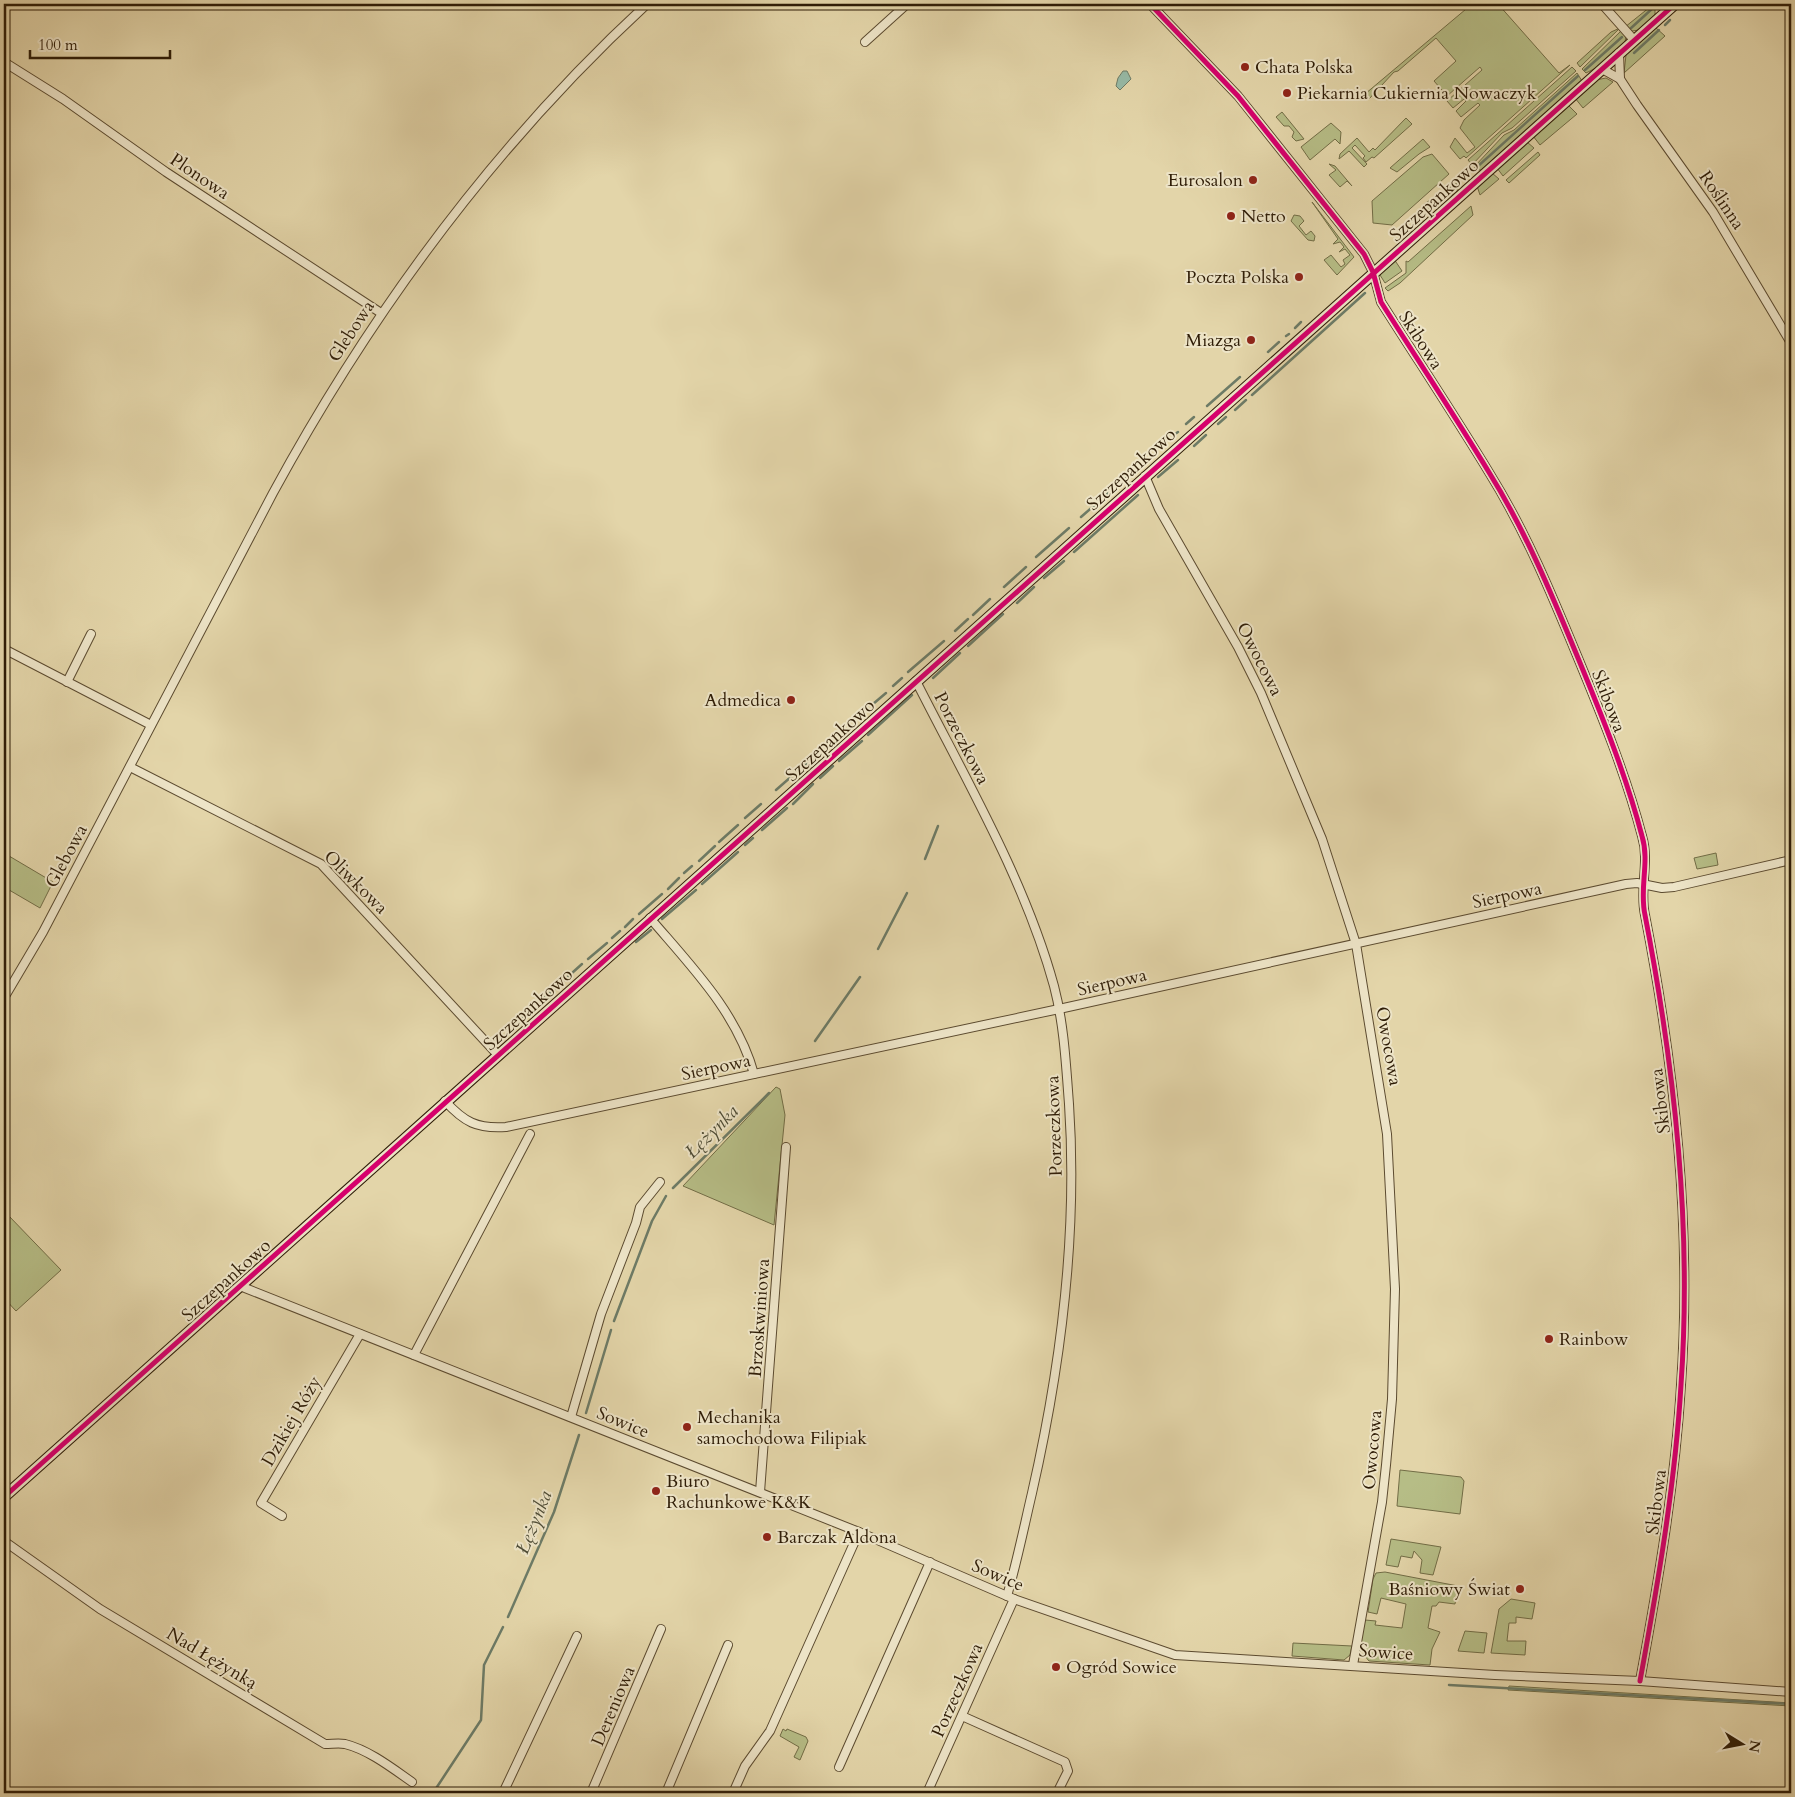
<svg xmlns="http://www.w3.org/2000/svg" width="1795" height="1797" font-family="Cardo,serif">
<style>
.green{fill:#b6bd86;stroke:#726d46}
.water{fill:#96b9a5;stroke:#6d7b66}
.lines{fill:none;stroke-linecap:round;stroke-linejoin:round}
.stream{stroke:#6d7b66;stroke-width:2.5}
.street-casing{stroke:#5c4b30;stroke-width:10}
.secondary-casing{stroke:#2f1d07;stroke-width:12}
.street{stroke:#ede4c7;stroke-width:8}
.secondary{stroke:#ede4c7;stroke-width:10}
.cycleway-casing{stroke:#ede4c7;stroke-width:8}
.cycleway{stroke:#d6006c;stroke-width:5}
.poi-dot{fill:#8f2418;stroke:#ede4c7;stroke-width:2}
.labels{text-anchor:middle;stroke-width:4;stroke-linejoin:round;paint-order:stroke}
.poi-label{font-size:18px;fill:#2f1d07;stroke:#ede4c7;text-anchor:start}
.street-label{font-size:18px;fill:#2f1d07;stroke:#ede4c7}
.water-label{font-size:19px;font-style:italic;fill:#4e4c36;stroke:#ede4c7}
</style>
<rect width="100%" height="100%" fill="#e3d5a9"/>
<filter id="stains"><feTurbulence type="fractalNoise" baseFrequency=".004" numOctaves="4"/><feColorMatrix values="0 0 0 0 .2 0 0 0 0 .09 0 0 0 0 .02 0 0 0 .5 -.17"/></filter>
<radialGradient id="worn" r=".72"><stop offset=".6" stop-color="#630" stop-opacity="0"/><stop offset="1" stop-color="#630" stop-opacity=".3"/></radialGradient>
<g class="green">
<path d="M1472,4H1498L1559,73L1570,65L1466,158L1464,156L1460,159L1450,147L1455,138L1467,153L1475,147L1460,128L1464,120L1480,105L1478,103L1461,117L1456,111L1466,101L1464,99L1453,108L1447,101L1482,70L1480,67L1447,96L1434,81L1456,61L1436,38L1398,71L1394,72L1369,99L1365,94Z"/>
<path d="M1650,7L1655,9V15L1639,30L1632,31L1625,27Z"/>
<path d="M1655,27L1665,36L1624,73L1626,55Z"/>
<path d="M1620,28L1580,67L1577,63L1611,32Z"/>
<path d="M1622,30L1626,36L1625,42L1596,68L1586,73L1582,69Z"/>
<path d="M1572,67L1576,71L1512,128L1502,133L1472,165L1468,160Z"/>
<path d="M1577,73L1582,81L1481,170H1477L1474,167L1504,135L1514,130Z"/>
<path d="M1606,78L1613,82L1583,108L1575,98L1596,80Z"/>
<path d="M1568,105L1577,114L1540,145L1533,136Z"/>
<path d="M1282,112L1304,139L1296,141L1292,137L1294,132L1289,126H1284L1276,117Z"/>
<path d="M1406,118L1412,124L1374,158L1372,157L1366,162L1363,158L1365,156L1355,145L1352,148L1367,164L1364,167L1349,151L1339,159L1340,154L1357,138L1369,152L1373,148L1375,150Z"/>
<path d="M1331,123L1341,132L1340,144L1335,139L1310,160L1301,147Z"/>
<path d="M1423,139L1430,147L1419,154L1397,172L1390,168Z"/>
<path d="M1527,142L1534,148L1503,176L1497,168Z"/>
<path d="M1538,152L1540,155L1509,183L1506,180Z"/>
<path d="M1432,154L1449,174L1392,225L1373,223L1372,201L1423,157Z"/>
<path d="M1329,164L1335,166L1352,186L1347,181L1340,187L1329,175L1336,170Z"/>
<path d="M1492,173L1499,179L1480,195L1477,186Z"/>
<path d="M1457,183L1458,191L1429,210L1424,204Z"/>
<path d="M1312,202L1354,257L1337,275L1324,260L1331,255L1341,267L1345,264L1343,260L1350,255L1345,249L1339,252L1344,247L1340,242L1333,244L1338,239Z"/>
<path d="M1471,206L1473,215L1400,283L1388,291L1385,288L1406,273V261L1408,262Z"/>
<path d="M1294,215L1300,216L1304,221L1299,226L1306,235L1311,231L1315,236L1314,241L1308,240L1291,221Z"/>
<path d="M1394,259L1402,271L1385,283L1380,275Z"/>
<path d="M4,853L53,882L40,908L4,887Z"/>
<path d="M1716,853L1718,865L1697,869L1694,858Z"/>
<path d="M776,1087L780,1089L785,1115L774,1225L683,1186Z"/>
<path d="M8,1215L61,1270L16,1311L4,1298V1218Z"/>
<path d="M1400,1470L1461,1477L1464,1481L1460,1514L1397,1506Z"/>
<path d="M1391,1539L1441,1547L1433,1575L1420,1573L1422,1560L1414,1551L1412,1558L1401,1556L1398,1567L1386,1565Z"/>
<path d="M1385,1572L1458,1586L1455,1604L1439,1602L1436,1606H1432L1428,1628L1440,1632L1432,1649L1430,1665L1369,1661C1357,1648 1362,1636 1365,1620L1376,1621L1375,1625L1402,1628L1406,1604L1381,1598L1377,1614L1368,1612L1373,1579L1376,1573Z"/>
<path d="M1511,1599L1535,1603L1532,1619L1516,1617V1623H1509L1507,1641H1526L1525,1655L1491,1653L1499,1609Z"/>
<path d="M1465,1631L1487,1633L1484,1653L1458,1651Z"/>
<path d="M1293,1643L1352,1646L1350,1655L1344,1660L1292,1656Z"/>
<path d="M1509,1686L1791,1703V1706L1508,1690Z"/>
<path d="M783,1729L786,1731L787,1729L806,1737L808,1741L800,1760L794,1757L799,1747L780,1736Z"/>
</g>
<path class="water" d="M1123,71H1127L1131,79L1120,90L1116,86L1118,78Z"/>
<g class="lines">
<g class="stream">
<path d="M1665,25L1670,20"/>
<path d="M1630,29L1654,7"/>
<path d="M1634,53L1659,30"/>
<path d="M1585,70L1622,37"/>
<path d="M1477,167L1578,76"/>
<path d="M1429,205L1456,186"/>
<path d="M1295,328L1301,322"/>
<path d="M1286,336L1289,334"/>
<path d="M1268,352L1279,342"/>
<path d="M1252,395L1365,293"/>
<path d="M1207,406L1240,377"/>
<path d="M1235,410L1246,400"/>
<path d="M1186,424L1194,417"/>
<path d="M1218,424L1226,417"/>
<path d="M1175,434L1178,432"/>
<path d="M1194,446L1206,435"/>
<path d="M1158,477L1178,460"/>
<path d="M1119,484L1135,470"/>
<path d="M1081,517L1113,489"/>
<path d="M1074,552L1138,495"/>
<path d="M1036,557L1069,528"/>
<path d="M1044,578L1064,561"/>
<path d="M1004,587L1026,567"/>
<path d="M1017,603L1034,587"/>
<path d="M973,615L990,599"/>
<path d="M955,631L968,619"/>
<path d="M968,646L1003,614"/>
<path d="M908,672L944,641"/>
<path d="M933,678L960,653"/>
<path d="M893,686L902,678"/>
<path d="M873,704L886,693"/>
<path d="M868,735L912,695"/>
<path d="M839,761L862,741"/>
<path d="M820,778L833,766"/>
<path d="M776,790L809,761"/>
<path d="M793,804L813,784"/>
<path d="M745,818L761,804"/>
<path d="M762,830L787,808"/>
<path d="M719,842L738,825"/>
<path d="M745,845L753,838"/>
<path d="M925,859L938,826"/>
<path d="M699,861L715,846"/>
<path d="M684,873L692,866"/>
<path d="M702,884L738,852"/>
<path d="M668,889L679,878"/>
<path d="M639,914L662,894"/>
<path d="M662,919L696,890"/>
<path d="M625,927L633,919"/>
<path d="M612,938L620,931"/>
<path d="M636,942L651,930"/>
<path d="M878,949L907,893"/>
<path d="M588,959L607,943"/>
<path d="M562,982L582,964"/>
<path d="M543,999L557,987"/>
<path d="M519,1020L536,1006"/>
<path d="M815,1041L860,977"/>
<path d="M673,1188L769,1093"/>
<path d="M614,1321L652,1221L666,1196"/>
<path d="M586,1413L611,1330"/>
<path d="M508,1617L554,1512L579,1435"/>
<path d="M1449,1685L1791,1704"/>
<path d="M433,1793L481,1720L484,1665L503,1627"/>
</g>
<defs>
<g id="street">
<path d="M1150,4L1238,96L1364,254L1373,272L1381,302C1417,359 1455,416 1490,474C1526,532 1552,595 1578,658C1602,716 1626,775 1642,836C1650,862 1639,888 1645,915C1675,1070 1692,1227 1681,1385C1675,1485 1658,1583 1640,1681"/>
<path d="M1602,4L1634,40"/>
<path d="M865,42L907,4"/>
<path d="M1619,53L1620,79L1637,105L1713,212L1791,343"/>
<path d="M4,62L63,99L166,172L381,313"/>
<path d="M1602,69L1620,79"/>
<path d="M1145,476L1159,509L1238,647L1261,693L1322,839L1356,944L1387,1134L1395,1289L1392,1399L1386,1465L1382,1502L1353,1665"/>
<path d="M4,649L151,725"/>
<path d="M916,681C965,778 1025,880 1054,986C1064,1024 1066,1065 1069,1104C1078,1236 1061,1366 1032,1493C1024,1527 1017,1562 1007,1596"/>
<path d="M67,682L91,634"/>
<path d="M130,767L321,864L497,1054"/>
<path d="M650,918C690,965 737,1012 754,1074"/>
<path d="M4,998L43,932L273,493C372,311 494,145 647,4"/>
<path d="M445,1101C464,1122 477,1129 506,1127L1059,1009L1626,884L1637,883L1662,888L1674,887L1791,860"/>
<path d="M240,1286L859,1532L1014,1599L1175,1655L1495,1675L1640,1681L1791,1692"/>
<path d="M414,1355L530,1134"/>
<path d="M571,1417L601,1314L636,1223L640,1207L660,1182"/>
<path d="M760,1492L786,1147"/>
<path d="M282,1516L261,1503L360,1334"/>
<path d="M4,1541L100,1609L325,1744C332,1744 339,1743 345,1744C369,1750 392,1768 412,1782"/>
<path d="M962,1716L1065,1762L1068,1771L1057,1793"/>
<path d="M839,1767L930,1562"/>
<path d="M503,1793L577,1636"/>
<path d="M591,1793L661,1629"/>
<path d="M666,1793L728,1645"/>
<path d="M733,1793L745,1766L770,1731L859,1532"/>
<path d="M927,1793L1014,1599"/>
</g>
<path id="secondary" d="M4,1497L1675,4"/>
</defs>
<use href="#street" class="street-casing"/>
<use href="#secondary" class="secondary-casing"/>
<use href="#street" class="street"/>
<use href="#secondary" class="secondary"/>
<defs>
<g id="cycleway">
<path d="M1150,4L1238,96L1364,254L1373,272L1381,302C1417,359 1455,416 1490,474C1526,532 1552,595 1578,658C1602,716 1626,775 1642,836C1650,862 1639,888 1645,915C1675,1070 1692,1227 1681,1385C1675,1485 1658,1583 1640,1681"/>
<path d="M4,1497L1675,4"/>
</g>
</defs>
<use href="#cycleway" class="cycleway-casing"/>
<use href="#cycleway" class="cycleway"/>
</g>
<g class="poi-dot">
<circle cx="1245" cy="67" r="5"/>
<circle cx="1287" cy="93" r="5"/>
<circle cx="1253" cy="180" r="5"/>
<circle cx="1231" cy="216" r="5"/>
<circle cx="1299" cy="277" r="5"/>
<circle cx="1251" cy="340" r="5"/>
<circle cx="791" cy="700" r="5"/>
<circle cx="1549" cy="1339" r="5"/>
<circle cx="687" cy="1427" r="5"/>
<circle cx="656" cy="1491" r="5"/>
<circle cx="767" cy="1537" r="5"/>
<circle cx="1520" cy="1589" r="5"/>
<circle cx="1056" cy="1667" r="5"/>
</g>
<g class="labels">
<g class="poi-label">
<text x="1255" y="73">Chata Polska</text>
<text x="1297" y="99">Piekarnia Cukiernia Nowaczyk</text>
<text x="1243" y="186" text-anchor="end">Eurosalon</text>
<text x="1241" y="222">Netto</text>
<text x="1289" y="283" text-anchor="end">Poczta Polska</text>
<text x="1241" y="346" text-anchor="end">Miazga</text>
<text x="781" y="706" text-anchor="end">Admedica</text>
<text x="1559" y="1345">Rainbow</text>
<text x="697" y="1423">Mechanika<tspan x="697" dy="21">samochodowa Filipiak</tspan></text>
<text x="666" y="1487">Biuro<tspan x="666" dy="21">Rachunkowe K&amp;K</tspan></text>
<text x="777" y="1543">Barczak Aldona</text>
<text x="1510" y="1595" text-anchor="end">Baśniowy Świat</text>
<text x="1066" y="1673">Ogród Sowice</text>
</g>
<g class="street-label">
<text transform="translate(200 176) rotate(34)" y="6">Plonowa</text>
<text transform="translate(1434 200) rotate(-42)" y="6">Szczepankowo</text>
<text transform="translate(1722 200) rotate(56)" y="6">Roślinna</text>
<text transform="translate(351 331) rotate(-57)" y="6">Glebowa</text>
<text transform="translate(1421 340) rotate(57)" y="6">Skibowa</text>
<text transform="translate(1131 469) rotate(-42)" y="6">Szczepankowo</text>
<text transform="translate(1260 659) rotate(63)" y="6">Owocowa</text>
<text transform="translate(1609 701) rotate(69)" y="6">Skibowa</text>
<text transform="translate(962 738) rotate(63)" y="6">Porzeczkowa</text>
<text transform="translate(830 740) rotate(-42)" y="6">Szczepankowo</text>
<text transform="translate(66 856) rotate(-62)" y="6">Glebowa</text>
<text transform="translate(356 882) rotate(45)" y="6">Oliwkowa</text>
<text transform="translate(1507 895) rotate(-12)" y="6">Sierpowa</text>
<text transform="translate(1112 982) rotate(-13)" y="6">Sierpowa</text>
<text transform="translate(528 1009) rotate(-42)" y="6">Szczepankowo</text>
<text transform="translate(1389 1046) rotate(80)" y="6">Owocowa</text>
<text transform="translate(716 1067) rotate(-12)" y="6">Sierpowa</text>
<text transform="translate(1660 1101) rotate(-97)" y="6">Skibowa</text>
<text transform="translate(1054 1126) rotate(-92)" y="6">Porzeczkowa</text>
<text transform="translate(226 1280) rotate(-42)" y="6">Szczepankowo</text>
<text transform="translate(759 1318) rotate(-86)" y="6">Brzoskwiniowa</text>
<text transform="translate(291 1421) rotate(-60)" y="6">Dzikiej Róży</text>
<text transform="translate(623 1422) rotate(22)" y="6">Sowice</text>
<text transform="translate(1372 1450) rotate(-85)" y="6">Owocowa</text>
<text transform="translate(1656 1502) rotate(-83)" y="6">Skibowa</text>
<text transform="translate(998 1575) rotate(23)" y="6">Sowice</text>
<text transform="translate(1386 1652) rotate(4)" y="6">Sowice</text>
<text transform="translate(212 1658) rotate(31)" y="6">Nad Łężynką</text>
<text transform="translate(957 1690) rotate(-66)" y="6">Porzeczkowa</text>
<text transform="translate(613 1706) rotate(-67)" y="6">Dereniowa</text>
</g>
<g class="water-label">
<text transform="translate(711 1131) rotate(-45)" y="7">Łężynka</text>
<text transform="translate(533 1522) rotate(-68)" y="7">Łężynka</text>
</g>
</g>
<rect width="1795" height="1797" fill="none" stroke="#e3d5a9" stroke-width="20"/>
<rect x="5" y="5" width="1785" height="1787" fill="none" stroke="#2f1d07" stroke-width="2.5"/>
<rect x="10" y="10" width="1775" height="1777" fill="none" stroke="#2f1d07"/>
<g transform="translate(1742 1744) rotate(100)" stroke="#ede4c7" stroke-width="4" paint-order="stroke">
<path d="M0-4L9 19L0 12L-9 19Z" fill="#2f1d07"/>
<text y="-8" font-size="14" font-weight="bold" text-anchor="middle" fill="#2f1d07">N</text>
</g>
<path d="M30 50v8h140v-8" fill="none" stroke="#2f1d07" stroke-width="2.5"/>
<text x="38" y="50" font-size="15" fill="#2f1d07" stroke="#ede4c7" stroke-width="4" paint-order="stroke">100 m</text>
<rect width="100%" height="100%" filter="url(#stains)"/>
<rect width="100%" height="100%" fill="url(#worn)"/>
</svg>
